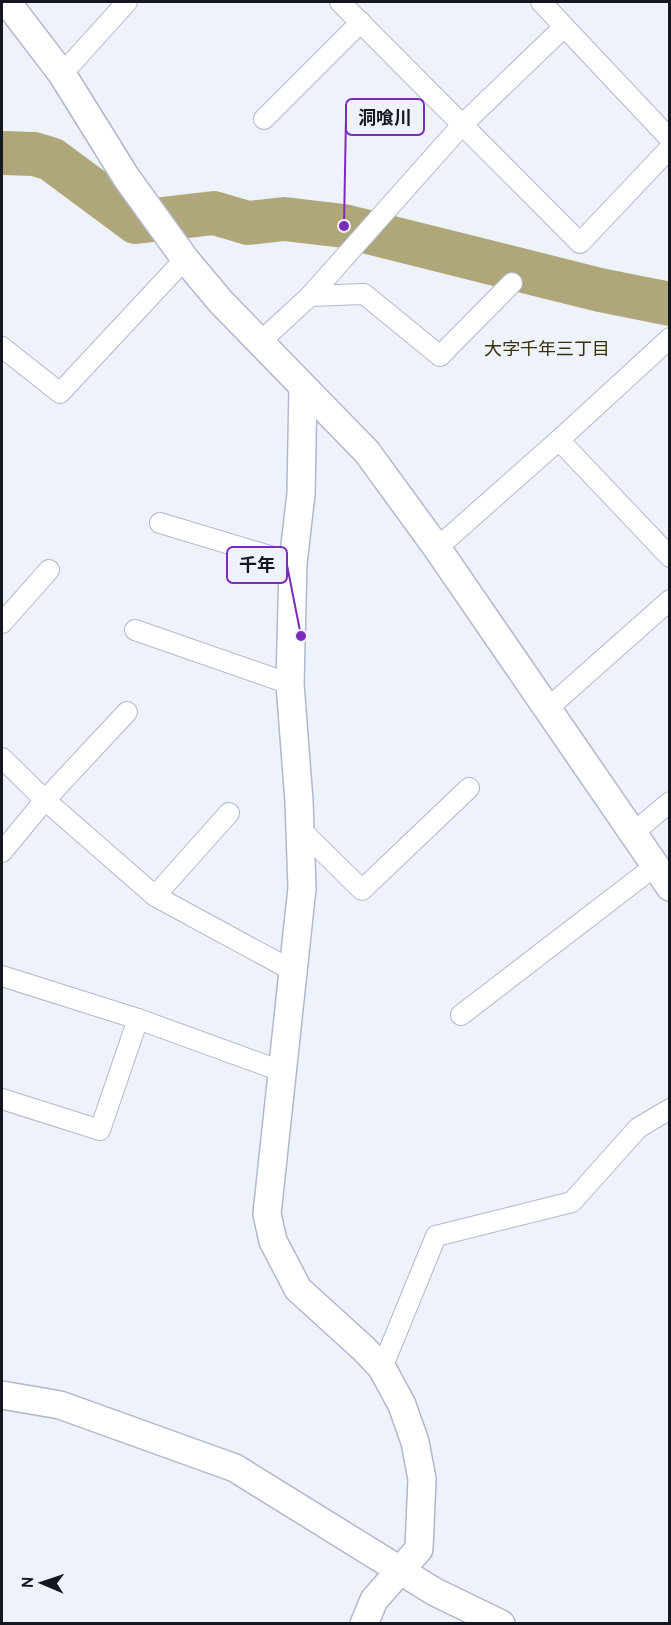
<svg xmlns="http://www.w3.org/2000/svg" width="671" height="1625" font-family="Cabin,'Noto Sans JP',sans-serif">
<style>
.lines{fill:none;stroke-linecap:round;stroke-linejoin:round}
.river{stroke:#afa779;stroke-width:44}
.street-casing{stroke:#afb8cd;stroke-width:22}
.secondary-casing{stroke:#afb8cd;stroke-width:30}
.street{stroke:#fff;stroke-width:20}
.secondary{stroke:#fff;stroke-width:27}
.labels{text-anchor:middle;stroke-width:4.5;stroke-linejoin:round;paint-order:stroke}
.neighbourhood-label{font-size:18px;fill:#362f03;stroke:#eef2fb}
.leader{fill:none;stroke:#7b2cbf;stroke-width:2}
.callout-dot{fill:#7b2cbf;stroke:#eef2fb;stroke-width:2}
.callout{fill:#eef2fb;stroke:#7b2cbf;stroke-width:2}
.callout-label{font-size:18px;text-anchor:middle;font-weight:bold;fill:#14171e}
</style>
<rect width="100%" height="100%" fill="#eef2fb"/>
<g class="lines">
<path class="river" d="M2,153L34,154L51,159L136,222L214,213L248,223L284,219L344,226L600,290L670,304"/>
<defs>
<g id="street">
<path d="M340,2L580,243L670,148"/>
<path d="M541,2L670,139"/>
<path d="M62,74L127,2"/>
<path d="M264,119L361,22"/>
<path d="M310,296L462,125L563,28"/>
<path d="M260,342L310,296L364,294L440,356L512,283"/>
<path d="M2,347L60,393L185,259"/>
<path d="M559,440L670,557"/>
<path d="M160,523L293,563"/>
<path d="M437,548L559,440L670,338"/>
<path d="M2,623L49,570"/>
<path d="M135,630L290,684"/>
<path d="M547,709L670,600"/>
<path d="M2,758L45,800L155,896L295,972"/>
<path d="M300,829L362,890L469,788"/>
<path d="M632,834L670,802"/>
<path d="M2,852L45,800L127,712"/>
<path d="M155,896L229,813"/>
<path d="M2,976L138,1019L284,1072"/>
<path d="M461,1015L655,866"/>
<path d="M2,1099L100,1130L138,1019"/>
<path d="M382,1368L436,1236L572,1202L638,1128L670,1109"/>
</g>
<g id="secondary">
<path d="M7,2L62,74L126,177L185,259L221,302L367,452L437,548L670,887"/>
<path d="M303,387L301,494L293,563L290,684L299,801L302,888L267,1214L273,1241L298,1289L364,1349L382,1368L402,1405L415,1442L422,1479L419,1549L374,1600L364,1624"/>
<path d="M2,1395L60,1405L235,1468L435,1592L501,1624"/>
</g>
</defs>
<use href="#street" class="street-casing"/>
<use href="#secondary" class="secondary-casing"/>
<use href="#street" class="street"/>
<use href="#secondary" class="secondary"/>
</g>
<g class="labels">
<g class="neighbourhood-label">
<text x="547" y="355">大字千年三丁目</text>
</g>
</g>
<path class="leader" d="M344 226L346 117M301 636L287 565"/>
<g class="callout-dot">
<circle cx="344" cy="226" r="6"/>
<circle cx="301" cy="636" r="6"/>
</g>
<g class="callout">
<rect x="346" y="99" width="78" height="36" rx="6"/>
<rect x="227" y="547" width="60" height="36" rx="6"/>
</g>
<g class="callout-label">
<text x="385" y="124">洞喰川</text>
<text x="257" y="571">千年</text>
</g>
<rect width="671" height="1625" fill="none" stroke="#14171e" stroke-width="6"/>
<g transform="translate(42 1583) rotate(272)" stroke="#eef2fb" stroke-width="4.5" paint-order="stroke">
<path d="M0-4.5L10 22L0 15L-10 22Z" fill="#14171e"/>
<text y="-9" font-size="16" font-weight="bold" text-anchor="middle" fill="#14171e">N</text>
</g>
</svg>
